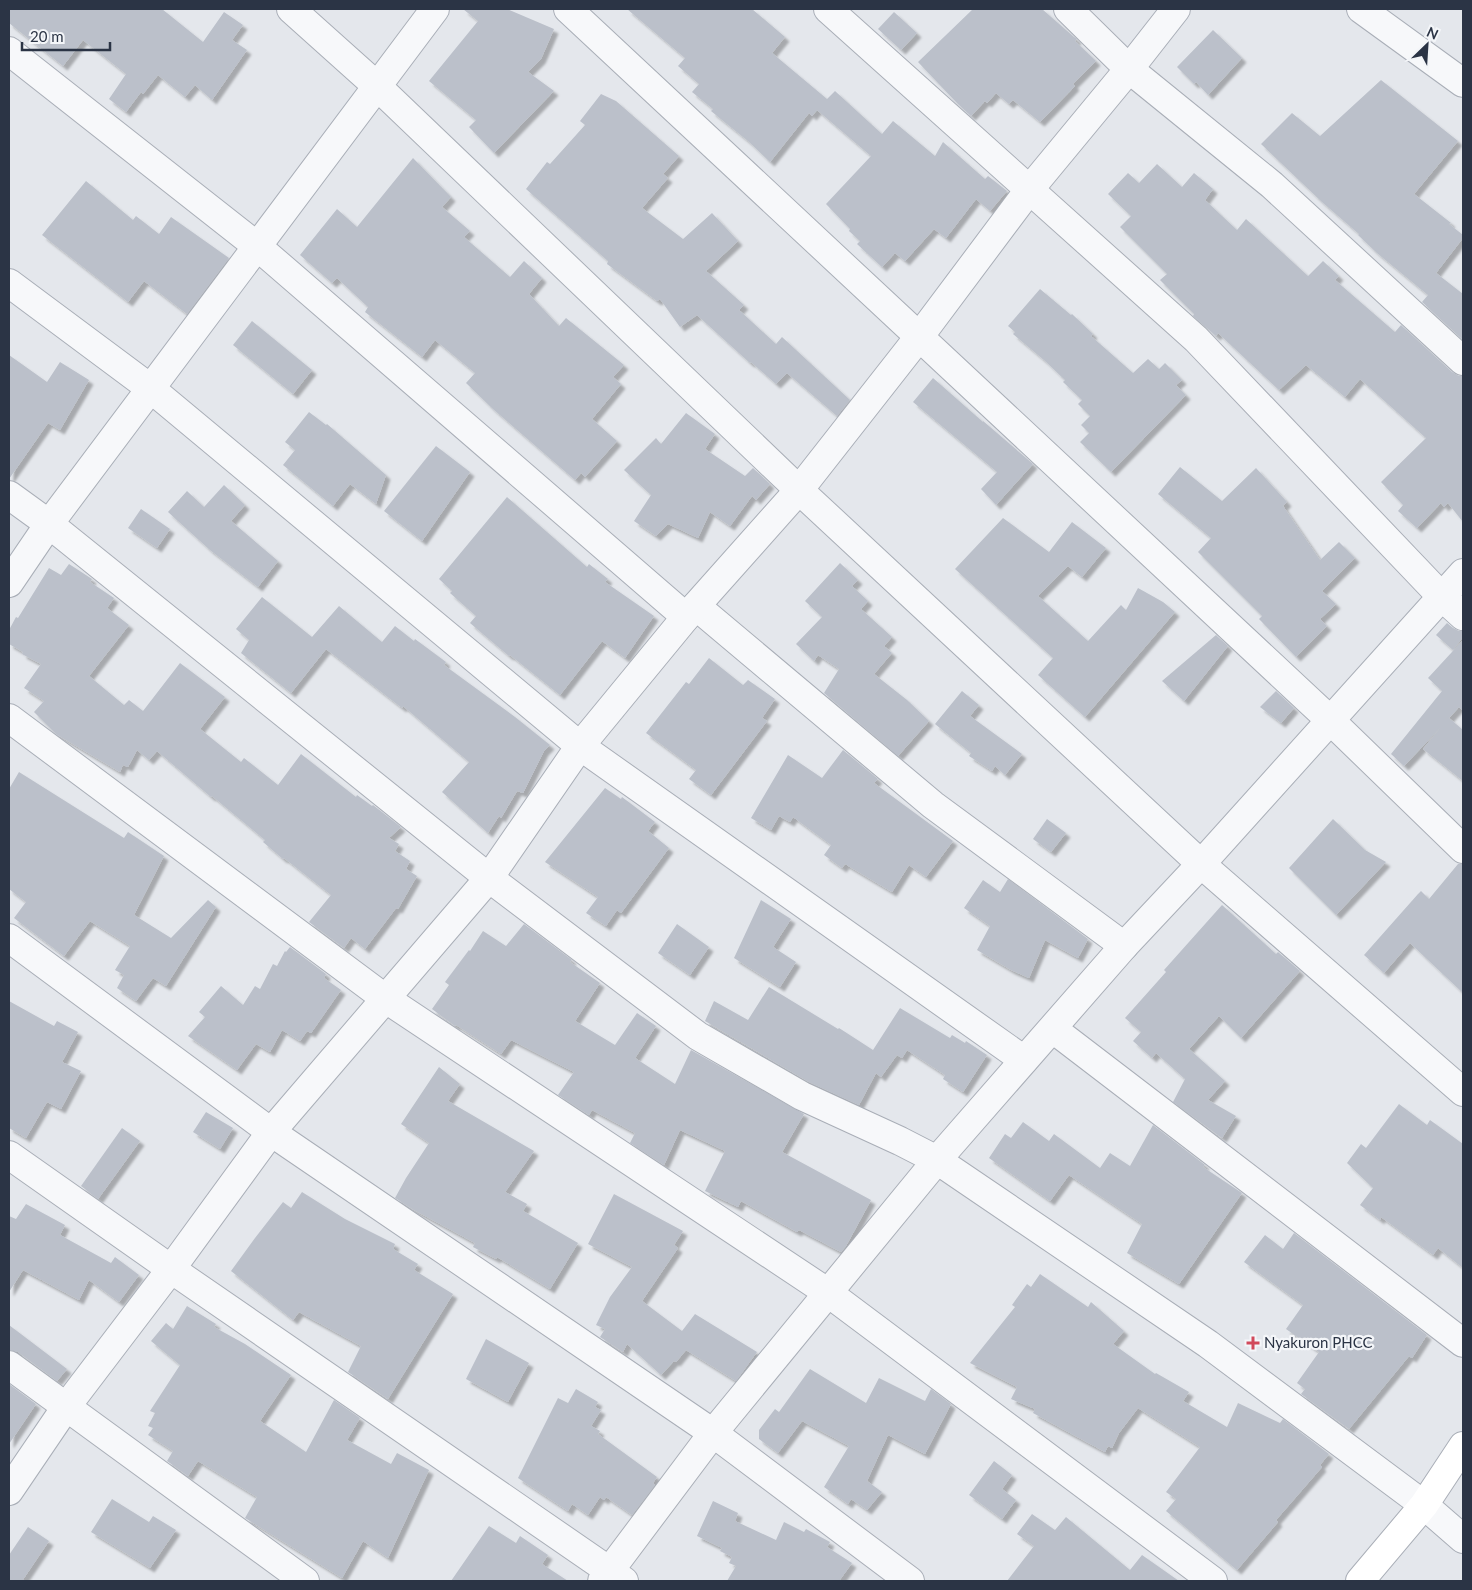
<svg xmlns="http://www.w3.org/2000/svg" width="1472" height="1590" font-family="Lato,sans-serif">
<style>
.building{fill:#bbc0ca;filter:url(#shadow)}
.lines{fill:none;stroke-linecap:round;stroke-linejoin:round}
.street-casing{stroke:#a9aeb7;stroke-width:30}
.secondary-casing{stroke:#a9aeb7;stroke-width:30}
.street{stroke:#f7f8fa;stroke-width:28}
.secondary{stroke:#fff;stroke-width:28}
.poi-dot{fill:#d1495b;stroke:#f4f6f9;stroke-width:2}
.labels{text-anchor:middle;stroke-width:4.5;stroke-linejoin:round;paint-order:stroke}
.poi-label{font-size:15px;fill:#2b3445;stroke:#f4f6f9;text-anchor:start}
</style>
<defs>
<filter id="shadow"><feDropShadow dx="4.5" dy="4.5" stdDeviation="1" flood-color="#0004"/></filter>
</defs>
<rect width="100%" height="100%" fill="#e4e7ec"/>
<g class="building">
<path d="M9,9H162L203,42L224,12L243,25L232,40L247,50L212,100L195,85L185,97L158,75L143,94L141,92L126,112L109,99L126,74L83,40L63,66L9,23Z"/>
<path d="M463,9H507L554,29L541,59L528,72L554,91L494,153L469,127L476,120L429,81L478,21Z"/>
<path d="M627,9H752L785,37L772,53L827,99L821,105L835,91L882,134L893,121L935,156L943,142L985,179L988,176L1007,191L990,211L976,199L946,238L934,229L905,261L895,253L882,267L857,244L860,241L849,231L850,229L826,204L871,156L817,110L812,116L809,113L770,162L748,141L711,111L713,109L692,92L699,84L678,66L685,58Z"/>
<path d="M973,9H1042L1074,37L1077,39L1075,41L1096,61L1073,84L1075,86L1040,122L1013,100L1009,104L996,93L987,103L985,101L971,116L958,104L918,62Z"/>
<path d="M894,12L917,33L901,50L878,29Z"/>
<path d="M1213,30L1242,58L1208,95L1196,82L1194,84L1177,67Z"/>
<path d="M1381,80L1458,141L1414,194L1451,223L1449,224L1463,235V238L1436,273L1463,294V340L1422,302L1428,295L1377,253L1358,235L1359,234L1322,202L1261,144L1292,113L1320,136Z"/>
<path d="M601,94L616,101L679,156L663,174L668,178L642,208L683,239L712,213L738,241L706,271L744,305L739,310L776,344L782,337L850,400L837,416L787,373L776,384L751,362L750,363L697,315L680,327L660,299L657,301L607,264L608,261L526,189L547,162L550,164L585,125L580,121Z"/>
<path d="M413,158L451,197L442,207L470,231L464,237L510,277L524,261L542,278L529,294L559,326L566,318L624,365L613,377L621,384L592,419L617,441L585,477L581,473L575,480L493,409L466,383L475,373L435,340L422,357L365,312L368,307L337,278L332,283L300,255L337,209L357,227Z"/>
<path d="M1157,164L1182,187L1194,173L1213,189L1205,200L1237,230L1246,219L1308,276L1323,261L1339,276L1335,280L1395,332L1401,325L1452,372L1459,376H1463V522L1448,503L1444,507L1441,503L1417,528L1398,511L1403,505L1381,482L1426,438L1360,379L1345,397L1306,365L1279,390L1218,333L1216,336L1193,316L1194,314L1160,280L1167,274L1120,227L1131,216L1108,194L1128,173L1139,183Z"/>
<path d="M86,181L133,220L136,216L159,234L171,217L229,258L187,314L144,281L128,302L42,235Z"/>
<path d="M1040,289L1071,315L1072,314L1093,334L1091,336L1133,373L1148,359L1159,369L1165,363L1182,380L1176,385L1186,395L1111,472L1080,442L1089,433L1081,425L1090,416L1078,404L1082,400L1063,382L1065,380L1044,360L1013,334L1015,332L1008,326Z"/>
<path d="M252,321L312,370L293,394L233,345Z"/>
<path d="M9,355L47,382L60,362L89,380L60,430L48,423L9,479Z"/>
<path d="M933,378L983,422V421L1033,464L996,505L981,489L997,472L913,402Z"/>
<path d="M309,412L326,425L327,424L386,475L376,504L350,484L333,506L283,465L295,450L285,442Z"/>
<path d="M686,413L715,434L705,449L745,476L753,468L770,484L756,500L752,496L730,526L710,512L698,538L668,524L656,536L634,521L651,495L624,470L656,438L661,444Z"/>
<path d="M436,446L470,472L422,541L384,511Z"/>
<path d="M1180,467L1222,501L1256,468L1287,502L1283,506L1320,560L1339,542L1355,558L1322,591L1336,604L1320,619L1327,626L1296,657L1259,619L1262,616L1198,552L1211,538L1158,494Z"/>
<path d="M224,485L245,505L231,521L278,561L258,587L210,550L168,512L187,491L204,507Z"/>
<path d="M507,497L587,567L589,564L608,579L605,582L654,616L625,658L602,641L560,695L510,655L509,656L470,623L476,616L450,593L452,591L439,579Z"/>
<path d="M141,509L170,529L157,548L128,528Z"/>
<path d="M1003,518L1049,552L1072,522L1106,548L1082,577L1068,566L1038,596L1088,641L1121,605L1126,610L1138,588L1163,602L1175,612L1085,717L1038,675L1053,658L955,569Z"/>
<path d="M840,563L858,580L852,586L868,601L861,609L892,637L884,646L892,653L874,674L907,700L929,721L898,756L824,693L839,669L818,655L814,661L796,644L822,617L805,601Z"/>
<path d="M69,564L92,579L90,582L114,598L107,608L129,625L89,676L124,705L129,700L143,711L180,663L225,697L200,729L241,762L244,758L278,785L301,754L356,797L357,795L372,806L373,805L401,827L389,838L399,844L395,851L410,861L406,869L417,876L398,909L396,908L365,949L351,938L344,948L309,922L331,895L284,858L283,859L263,842L265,840L212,796L211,797L157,751L149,760L137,750L128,767L123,765L120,772L56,734L34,712L44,701L24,688L41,664L22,654L23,652L9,644V630L16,617L18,618L49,568L61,575Z"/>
<path d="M262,597L312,637L339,606L382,642L395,626L414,641L415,639L446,662L444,665L515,717L550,745L544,751L523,793L517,791L501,818L499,816L488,833L442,792L469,762L403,706L402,708L326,649L291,693L241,653L249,640L236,629Z"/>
<path d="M1447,623L1453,628L1459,631H1463V637L1453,650L1436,635Z"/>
<path d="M1216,635L1228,646L1184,701L1162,681Z"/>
<path d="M1463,640V711L1459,707L1449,718L1463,730V781L1423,749L1441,727L1404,766L1391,754L1442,691L1428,678Z"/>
<path d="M709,658L743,685L748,680L775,699L762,718L767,721L711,795L689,779L696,770L646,733L686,682L689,684Z"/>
<path d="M962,691L979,705L970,716L1022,754L1005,775L995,766L992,771L969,756L971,753L935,724Z"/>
<path d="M1276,691L1294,708L1281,723L1260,707Z"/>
<path d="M843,750L878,779L874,783L953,841L926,877L909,865L892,892L845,864L842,868L824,855L831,845L793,817L790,822L779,816L771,830L751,818L788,755L822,778Z"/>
<path d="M19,772L124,838L128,832L164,856L134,915L171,938L208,900L216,907L166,986L153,978L136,1001L117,988L124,975L115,970L130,946L90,921L64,956L14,918L26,902L9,889V789Z"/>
<path d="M605,788L621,799L622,797L655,822L648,831L669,848L621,913L617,910L606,926L586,913L598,897L545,862Z"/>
<path d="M1047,819L1066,833L1051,852L1033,839Z"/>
<path d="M1333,819L1365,850L1386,862L1336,915L1289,868Z"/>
<path d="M1458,864H1463V993L1410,943L1384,973L1364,955L1418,894L1421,891L1429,899Z"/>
<path d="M1008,879L1088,939L1078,958L1045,940L1029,978L1011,970L977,950L990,926L964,908L983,880L1000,892Z"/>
<path d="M761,900L791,919L773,947L796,962L780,987L734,958Z"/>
<path d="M1222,905L1276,954L1278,952L1300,971L1241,1038L1219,1016L1189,1049L1225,1081L1208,1100L1236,1116L1222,1138L1173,1102L1185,1079L1156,1053L1152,1058L1133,1041L1141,1032L1125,1018L1166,972L1164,970Z"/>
<path d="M524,924L572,960L570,962L600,983L575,1021L615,1045L637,1013L656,1026L635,1058L675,1084L691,1050L804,1114L782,1152L871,1200L846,1246L841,1252L799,1230L797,1232L741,1201L738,1207L705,1191L725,1151L680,1130L664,1165L630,1143L635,1133L592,1110L589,1115L558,1095L574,1072L511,1040L501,1054L456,1025L455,1026L432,1009L449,985L445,982L469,950L470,951L483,931L506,946Z"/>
<path d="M677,924L709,947L690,975L658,953Z"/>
<path d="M290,947L326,974L324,978L341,990L311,1033L307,1031L300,1041L282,1030L270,1052L256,1044L237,1070L188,1036L205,1017L199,1012L221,986L243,1005L255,986L260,989L273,964L277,966L285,951L286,952Z"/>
<path d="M769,987L838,1029L839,1028L873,1050L900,1008L950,1038L952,1035L965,1043L966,1041L987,1055L963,1092L943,1079L945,1075L907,1050L902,1058L897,1055L881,1077L876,1073L859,1105L809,1082L705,1021L714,1001L748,1020Z"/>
<path d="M9,1001L54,1026L57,1021L78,1032L62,1062L81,1071L61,1109L47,1102L26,1138L9,1128Z"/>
<path d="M439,1067L460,1084L448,1101L534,1151L505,1192L527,1204L523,1211L578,1243L550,1289L497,1257L496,1259L473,1247L475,1243L414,1210L395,1198L406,1178L429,1143L401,1124Z"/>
<path d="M1399,1104L1427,1125L1430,1120L1463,1144V1268L1438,1248L1433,1255L1381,1217L1380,1220L1360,1205L1373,1188L1347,1163L1361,1144L1366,1148Z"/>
<path d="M206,1112L233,1128L220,1149L193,1132Z"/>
<path d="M1023,1122L1049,1141L1054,1134L1100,1168L1110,1153L1130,1166L1153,1125L1205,1165L1203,1167L1242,1193L1179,1284L1127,1253L1142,1224L1069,1175L1050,1201L989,1158L1005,1134L1011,1138Z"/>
<path d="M122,1128L140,1141L98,1199L81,1186Z"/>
<path d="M302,1192L345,1219L395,1244L393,1249L418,1264L414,1270L453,1294L388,1399L348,1372L361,1346L299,1312L293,1320L231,1271L255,1238L283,1202L291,1208Z"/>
<path d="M614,1194L683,1231L674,1245L678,1248L642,1301L682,1331L695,1314L757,1352L736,1381L686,1350L676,1362L674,1361L661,1375L627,1344L623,1352L600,1337L605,1329L596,1325L610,1297L632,1267L588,1244Z"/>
<path d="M26,1204L65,1225L60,1235L111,1263L115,1257L139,1275L119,1302L89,1280L79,1300L23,1270L9,1292V1216L16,1219Z"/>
<path d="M1294,1233L1427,1335L1412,1358L1409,1356L1349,1429L1301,1394L1305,1389L1297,1383L1319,1352L1286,1329L1303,1305L1244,1262L1265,1235L1283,1249Z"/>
<path d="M1040,1274L1088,1307L1091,1302L1124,1331L1113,1344L1155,1374L1156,1373L1189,1392L1183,1401L1227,1427L1238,1403L1280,1423L1283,1419L1329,1454L1320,1465L1322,1467L1276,1520L1278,1522L1237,1570L1166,1511L1176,1499L1166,1492L1200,1447L1138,1408L1119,1433L1112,1448L1108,1446L1105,1452L1033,1413L1035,1409L1011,1399L1017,1387L970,1363L1015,1307L1012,1305L1027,1284L1031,1287Z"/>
<path d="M187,1306L216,1324L214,1327L245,1344L291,1375L260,1421L306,1452L334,1400L360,1418L347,1440L391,1464L397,1453L429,1470L388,1558L363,1541L342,1578L245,1518L257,1497L198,1461L188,1476L167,1461L173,1451L148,1435L153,1428L148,1426L155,1413L150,1411L180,1365L151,1341L166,1323L173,1329Z"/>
<path d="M9,1325L67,1369L57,1381L18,1352L9,1350Z"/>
<path d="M486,1339L529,1363L508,1402L466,1379Z"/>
<path d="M810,1369L866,1403L879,1378L925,1401L931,1389L951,1404L925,1454L888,1435L867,1481L882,1492L867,1510L851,1499L848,1504L824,1487L849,1446L802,1421L778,1453L759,1439V1430L775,1409L779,1412Z"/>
<path d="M9,1384L36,1404L9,1444Z"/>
<path d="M576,1389L598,1402L595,1407L601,1410L591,1426L600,1431L598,1434L657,1477L653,1483L655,1485L632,1515L606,1497L604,1500L600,1497L588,1515L572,1504L568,1511L518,1478L558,1398L568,1403Z"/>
<path d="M994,1461L1012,1475L1002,1489L1016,1500L1002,1519L969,1495Z"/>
<path d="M112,1499L149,1522L153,1516L176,1530L150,1568L91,1532Z"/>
<path d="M713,1501L738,1513L735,1521L776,1540L784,1522L804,1532L806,1529L830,1542L827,1547L852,1563L839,1581H727L736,1566L729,1563L732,1557L720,1551L722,1548L697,1536Z"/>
<path d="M1032,1514L1055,1530L1066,1517L1130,1570L1142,1555L1179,1581H1007L1034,1546L1017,1534Z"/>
<path d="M489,1526L516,1543L520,1536L548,1555L542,1564L568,1581H451Z"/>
<path d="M28,1527L49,1541L22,1581H9V1555Z"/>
</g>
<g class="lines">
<defs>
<g id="street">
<path d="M291,9L378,87L799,490L1201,864L1463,1092"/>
<path d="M568,9L1330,720L1463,849"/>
<path d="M828,9L1196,339L1442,597L1463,616"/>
<path d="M1068,9L1129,69L1272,185L1463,361"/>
<path d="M1361,9L1463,83"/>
<path d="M9,51L258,247L686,617"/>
<path d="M9,283L150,388L580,746L1024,1060"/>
<path d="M9,495L49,524L489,878L698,1036L802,1096L900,1141L937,1160L1208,1344L1424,1505L1463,1539"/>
<path d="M9,583L49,524L435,9"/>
<path d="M696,606L933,805L1124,946"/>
<path d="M9,718L386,999L827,1292L1213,1581"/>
<path d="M9,938L271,1132L713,1433L910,1581"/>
<path d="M1053,1029L1463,1343"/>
<path d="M9,1155L171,1269L624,1581"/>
<path d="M9,1365L305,1581"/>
<path d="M9,1491L66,1407L171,1269L271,1132L489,878L580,746L686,617L799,490L919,337L1029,190L1129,69L1176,9"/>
<path d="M602,1581L713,1433L937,1160L1124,946L1201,864L1463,573"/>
</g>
<path id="secondary" d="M1360,1581L1424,1505L1463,1446"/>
</defs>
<use href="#street" class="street-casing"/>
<use href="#secondary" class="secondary-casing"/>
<use href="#street" class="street"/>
<use href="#secondary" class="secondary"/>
</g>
<path class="poi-dot" d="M1250.5 1335.5h5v5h5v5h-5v5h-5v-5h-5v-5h5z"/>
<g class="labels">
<g class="poi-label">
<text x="1264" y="1348">Nyakuron PHCC</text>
</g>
</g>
<rect width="1472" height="1590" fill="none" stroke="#2b3445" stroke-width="20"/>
<g transform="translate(1427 45) rotate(25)" stroke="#f4f6f9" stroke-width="4" paint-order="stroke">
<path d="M0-4L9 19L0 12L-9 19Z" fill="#2b3445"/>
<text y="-8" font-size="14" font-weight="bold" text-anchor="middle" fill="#2b3445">N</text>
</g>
<path d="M22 42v8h88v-8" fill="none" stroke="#2b3445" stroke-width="2.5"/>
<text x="30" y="42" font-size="15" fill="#2b3445" stroke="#f4f6f9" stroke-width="4" paint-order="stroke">20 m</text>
</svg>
